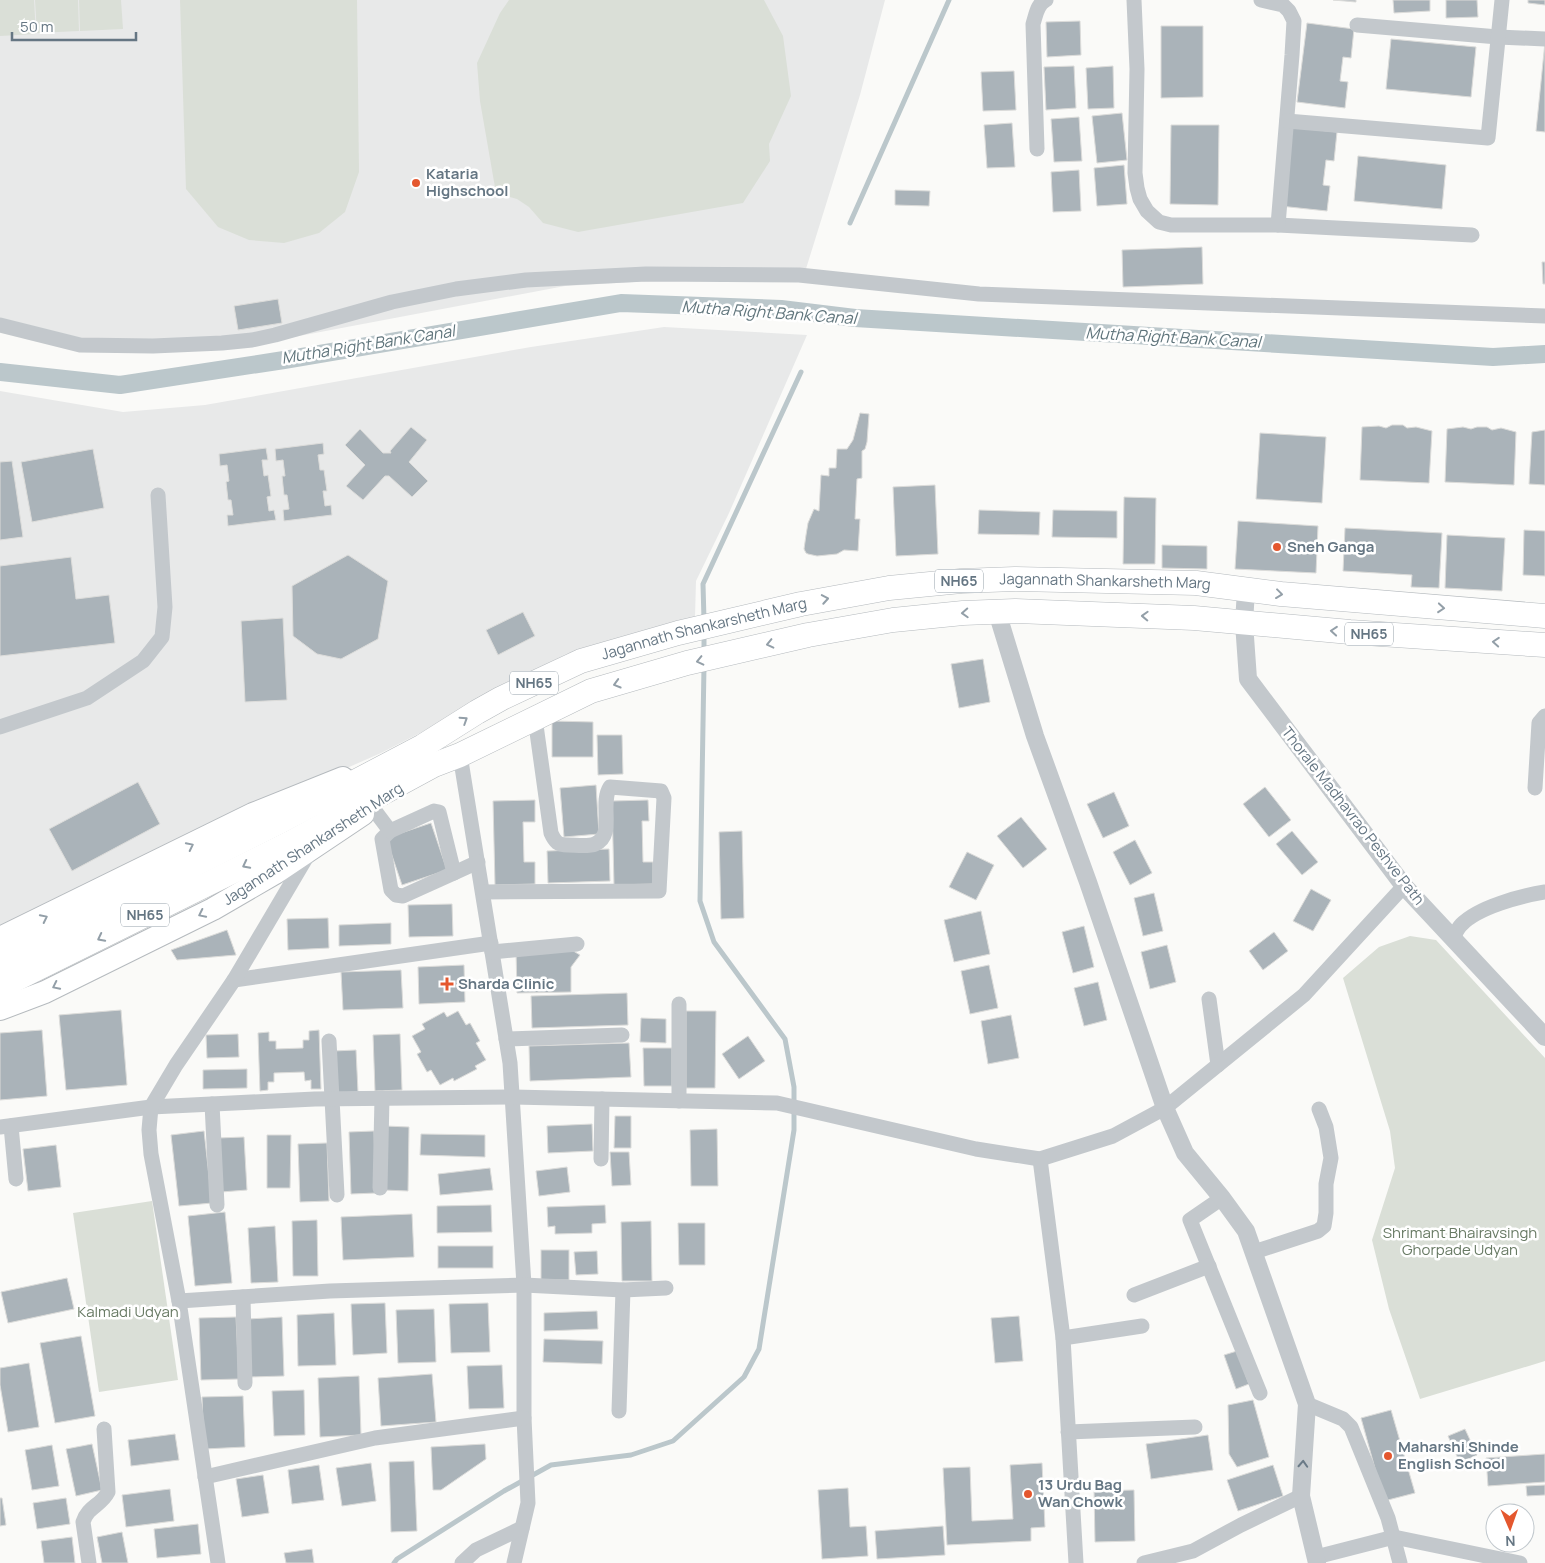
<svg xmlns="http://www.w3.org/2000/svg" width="1545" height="1563" font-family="Manrope,sans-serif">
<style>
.built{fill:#e8e9e9}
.green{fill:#dadfd7}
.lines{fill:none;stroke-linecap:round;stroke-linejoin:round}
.stream{stroke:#bbc7cb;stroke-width:5}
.canal{stroke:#bbc7cb;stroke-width:18}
.building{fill:#aab3b9;stroke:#dcdcda}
.primary-casing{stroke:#b5babe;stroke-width:24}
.trunk-casing{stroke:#b4b9bd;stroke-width:25}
.minor{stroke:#c3c8cc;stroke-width:15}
.tertiary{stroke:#c3c8cc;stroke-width:18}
.primary{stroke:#fff;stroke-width:22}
.trunk{stroke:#fff;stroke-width:24}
.oneway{stroke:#939fa8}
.oneway2{stroke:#6a7a87}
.poi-dot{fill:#e4572e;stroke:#fff;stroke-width:2}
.labels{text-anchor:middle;stroke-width:5;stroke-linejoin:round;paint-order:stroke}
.shield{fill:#fff;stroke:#939fa8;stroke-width:1}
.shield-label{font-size:14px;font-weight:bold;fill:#657683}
.poi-label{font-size:15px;font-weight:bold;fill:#657683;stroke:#fff;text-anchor:start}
.street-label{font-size:15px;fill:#657683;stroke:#fff}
.park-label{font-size:15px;fill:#687a64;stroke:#fff}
.water-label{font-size:16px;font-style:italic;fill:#60757c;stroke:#fff}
</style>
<rect width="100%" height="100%" fill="#fafaf8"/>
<g class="built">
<path d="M0,0H885L860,95L805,272L565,286L262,343L81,345L0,320Z"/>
<path d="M664,327L807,335L729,513L696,581L695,617L566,654L507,684L420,733L381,753L149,855L0,927V391L123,412L205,405L531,347Z"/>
</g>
<g class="green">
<path d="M0,0H34L36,34L0,36Z"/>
<path d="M35,0H78L79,31L37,33Z"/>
<path d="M79,0H121L123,29L80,31Z"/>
<path d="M180,0H357L359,172L345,212L319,233L284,243L249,240L218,227L186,189Z"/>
<path d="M509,0H764L783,36L791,96L769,144L770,161L743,203L578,232L543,223L529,207L517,199L496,193L480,101L477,63L500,13Z"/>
<path d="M1410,936L1436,940L1545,1058V1361L1420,1399L1389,1309L1372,1240L1395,1168L1390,1131L1343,978L1379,947Z"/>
<path d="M152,1201L178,1380L99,1392L73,1213Z"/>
</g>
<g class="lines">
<g class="stream">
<path d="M850,223L949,0"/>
<path d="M704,620L703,584L801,372"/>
<path d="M704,633V652"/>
<path d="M394,1563L397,1559L504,1491L551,1465L631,1455L673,1441L744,1377L759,1349L794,1130V1087L785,1039L714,942L700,901L704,666"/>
</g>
<path class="canal" d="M0,372L120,385L284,360L621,303L781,309L855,318L1493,357L1545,354"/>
</g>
<g class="building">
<path d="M1333,0H1356V2Z"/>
<path d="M1393,0H1430V11L1394,13Z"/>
<path d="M1446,0H1477L1478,17L1446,18Z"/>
<path d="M1528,0H1545V5L1528,3Z"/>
<path d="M1080,21L1081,55L1047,57L1046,22Z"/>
<path d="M1307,23L1354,29L1351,58L1343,57L1340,81L1348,82L1345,108L1297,102Z"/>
<path d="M1161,26H1203V97L1161,98Z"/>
<path d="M1391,39L1476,47L1471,97L1386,89Z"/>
<path d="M1545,42V132L1536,131Z"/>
<path d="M1074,66L1076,108L1046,110L1044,67Z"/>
<path d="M1113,66L1114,108L1088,109L1086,68Z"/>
<path d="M1014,71L1016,110L983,111L981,72Z"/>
<path d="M1122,113L1127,160L1097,163L1092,116Z"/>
<path d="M1079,117L1082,161L1054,162L1051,119Z"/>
<path d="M1012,123L1015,167L987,168L984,125Z"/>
<path d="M1171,125H1219L1218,205L1170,204Z"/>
<path d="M1290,127L1337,132L1334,161L1326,160L1323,185L1330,186L1327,211L1280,206Z"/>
<path d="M1358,156L1446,165L1442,209L1354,201Z"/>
<path d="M1124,165L1127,204L1097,206L1094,168Z"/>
<path d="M1079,170L1081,211L1053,212L1051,172Z"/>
<path d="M895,190L930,191L929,206L895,205Z"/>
<path d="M1202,247L1203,284L1123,287L1122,250Z"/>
<path d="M1542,262H1545V284H1543Z"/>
<path d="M278,299L282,323L238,330L234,306Z"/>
<path d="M860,413L869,414L867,442L865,449L862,451V478L857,479L855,519H860L858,551L844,550L837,554L817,556L808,554L806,553L804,549L806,535L808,523L814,509L819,511L821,475L829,476V468H836L837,449H847L853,440Z"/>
<path d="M1392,425H1403L1407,428L1416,427L1432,431L1429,483L1360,480L1362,427L1379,426L1386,428Z"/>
<path d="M411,427L427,440L409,462L428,481L412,497L389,476H385L363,500L346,486L365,465L345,445L360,429L383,453H391L390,451Z"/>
<path d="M1463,427L1471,429L1477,427H1487L1492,430L1501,428L1516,432L1514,485L1445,482L1447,429Z"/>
<path d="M1545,430V485L1529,484L1532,432Z"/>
<path d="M1260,433L1326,437L1322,503L1256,499Z"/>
<path d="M323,443L324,454L318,455L320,470H324L327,491H323L325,506L331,505L332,515L284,521L283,510L289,509L287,495H284L282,476H285L283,460L276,461L275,449Z"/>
<path d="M266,448L268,460H262L264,476L268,475L271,496L267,497L269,511L274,510L276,520L228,526L227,515H233L231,500H228L226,482L229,481L227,465L220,466L219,454Z"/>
<path d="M93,449L104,508L32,522L21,462Z"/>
<path d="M12,461L23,537L0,540V462Z"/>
<path d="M935,485L938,554L896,556L893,487Z"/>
<path d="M1124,497L1156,498L1155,564H1123Z"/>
<path d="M979,510L1040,512L1039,535L978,534Z"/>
<path d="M1053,510L1117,511V538L1052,537Z"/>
<path d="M1238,521L1318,526L1316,573L1235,569Z"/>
<path d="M1345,528L1442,533L1439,588L1411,587L1412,575L1343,571Z"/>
<path d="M1524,530L1545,531V576L1523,575Z"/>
<path d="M1447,535L1505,538L1502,591L1445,588Z"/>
<path d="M1162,545L1207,546V569L1162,568Z"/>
<path d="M348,555L388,581L378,639L341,659L317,654L293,636L292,586Z"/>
<path d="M71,557L76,599L109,595L115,643L0,656V566Z"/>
<path d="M523,612L535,636L498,655L486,630Z"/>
<path d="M283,618L287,700L245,702L241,621Z"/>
<path d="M983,659L990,702L959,708L951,664Z"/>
<path d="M552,721L593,722V757H552Z"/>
<path d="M597,735H622L623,774L598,775Z"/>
<path d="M138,782L160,824L72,871L49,829Z"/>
<path d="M596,785L599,834L564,837L560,788Z"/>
<path d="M1265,787L1291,820L1269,837L1243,804Z"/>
<path d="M1114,792L1129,826L1103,838L1087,804Z"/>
<path d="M535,800V822H523L524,862H535V884L495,885L493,801Z"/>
<path d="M648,800L649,821H642L643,862H653V884L614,885L612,801Z"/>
<path d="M1021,817L1047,849L1023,868L997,836Z"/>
<path d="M431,823L447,870L402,885L386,838Z"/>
<path d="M742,831L744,918L721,919L719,832Z"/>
<path d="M1292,831L1318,862L1302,875L1276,844Z"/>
<path d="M1135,840L1152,873L1130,885L1113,852Z"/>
<path d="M609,849L610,881L548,883L547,851Z"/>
<path d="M967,852L994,865L976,900L949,887Z"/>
<path d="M1311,889L1331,900L1313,931L1293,921Z"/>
<path d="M1154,893L1163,931L1143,936L1134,898Z"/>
<path d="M452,904L453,936L409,937L408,905Z"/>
<path d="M981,911L990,954L954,962L944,920Z"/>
<path d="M328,918L329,948L288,950L287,919Z"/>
<path d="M391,923V944L339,946V925Z"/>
<path d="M1084,926L1094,967L1073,973L1062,932Z"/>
<path d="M227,930L236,955L177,960L171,950Z"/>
<path d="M1274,932L1288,951L1263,970L1249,951Z"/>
<path d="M1167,945L1176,982L1150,989L1141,952Z"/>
<path d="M570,949L580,955L571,967V992L517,993L516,951Z"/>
<path d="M464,965L465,1002L419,1004L418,967Z"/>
<path d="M989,965L998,1008L970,1014L961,971Z"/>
<path d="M401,970L403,1008L343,1010L341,972Z"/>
<path d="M1098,982L1107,1020L1084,1026L1074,988Z"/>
<path d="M627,993L628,1025L532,1028L531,996Z"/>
<path d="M121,1010L127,1085L66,1090L59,1015Z"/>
<path d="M458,1011L466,1025L470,1023L480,1041L476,1043L486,1060L475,1066L477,1069L454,1081L453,1078L440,1085L431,1070L427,1072L417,1054L421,1052L412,1036L425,1029L422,1024L444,1012L447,1017Z"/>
<path d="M686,1011H716L715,1088H686Z"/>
<path d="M1011,1015L1019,1058L988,1064L981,1021Z"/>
<path d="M641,1018L666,1019V1043L640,1042Z"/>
<path d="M42,1030L47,1096L0,1100V1033Z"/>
<path d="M319,1030L321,1089H311V1080L305,1081L304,1072L274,1073V1082H268V1090L260,1091L258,1033L269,1032V1041H276V1049L303,1048V1040H309V1031Z"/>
<path d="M238,1034L239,1057L207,1058L206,1035Z"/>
<path d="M400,1034L402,1090L375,1091L373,1035Z"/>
<path d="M748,1036L765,1061L739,1079L722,1054Z"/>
<path d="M629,1043L631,1077L530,1081L529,1046Z"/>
<path d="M643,1048H672V1086H644Z"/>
<path d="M356,1050L358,1092L334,1093L333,1051Z"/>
<path d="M247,1069V1088L203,1089V1070Z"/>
<path d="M615,1116H631V1148H614Z"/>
<path d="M592,1124L593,1151L548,1153L547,1126Z"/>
<path d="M385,1126L409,1127L408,1191L384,1190Z"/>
<path d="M717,1129L718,1186H691L690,1130Z"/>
<path d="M204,1131L212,1203L179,1206L171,1135Z"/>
<path d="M374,1131L376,1193L351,1194L349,1132Z"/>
<path d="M421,1134L485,1135V1157L420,1155Z"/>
<path d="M267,1135H291L290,1188H267Z"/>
<path d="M244,1137L247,1190L221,1192L218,1138Z"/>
<path d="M327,1143L329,1201L300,1202L298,1144Z"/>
<path d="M56,1145L61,1187L28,1191L23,1149Z"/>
<path d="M610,1152H629L631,1185L612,1186Z"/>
<path d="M567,1167L570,1192L539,1196L536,1171Z"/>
<path d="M490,1168L493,1190L440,1195L438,1174Z"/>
<path d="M491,1205L492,1232L437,1233V1206Z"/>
<path d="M605,1205L606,1223L592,1224V1233L555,1234V1226L548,1227L547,1207Z"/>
<path d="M225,1212L232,1283L195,1286L188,1216Z"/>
<path d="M412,1214L414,1257L343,1260L341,1217Z"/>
<path d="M317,1220L318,1276H293L292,1221Z"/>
<path d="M651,1221L652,1281H622L621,1222Z"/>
<path d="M678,1223H705V1265H679Z"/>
<path d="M275,1226L278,1282L251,1283L248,1228Z"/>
<rect x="438" y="1246" width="55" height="22"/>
<rect x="541" y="1250" width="28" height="30"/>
<path d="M597,1251L598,1274L576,1275L574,1252Z"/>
<path d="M67,1278L74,1309L8,1323L1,1292Z"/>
<path d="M385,1303L387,1353L353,1355L351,1304Z"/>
<path d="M488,1303L490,1352L451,1353L449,1304Z"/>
<path d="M434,1309L436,1362L398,1363L396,1310Z"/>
<path d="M597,1311L598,1329L544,1331V1313Z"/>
<path d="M334,1313L336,1365L298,1366L297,1315Z"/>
<path d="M1019,1316L1023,1361L995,1363L991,1318Z"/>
<path d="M236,1317L239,1379L201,1380L199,1318Z"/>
<path d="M282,1317L284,1376L250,1377L248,1319Z"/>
<path d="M81,1336L95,1416L55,1423L40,1343Z"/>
<path d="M544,1339L603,1341L602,1364L543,1362Z"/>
<path d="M1237,1351L1249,1384L1236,1389L1224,1355Z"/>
<path d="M29,1363L39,1427L8,1432L0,1385V1368Z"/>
<path d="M502,1365L504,1408L469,1409L467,1366Z"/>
<path d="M432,1374L436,1422L381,1426L378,1378Z"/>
<path d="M359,1376L361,1435L320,1437L318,1378Z"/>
<path d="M304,1390L305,1435L274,1436L272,1391Z"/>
<path d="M243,1396L245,1447L204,1449L202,1397Z"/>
<path d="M1253,1400L1269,1457L1237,1467L1229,1454L1228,1405Z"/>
<path d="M1391,1410L1415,1493L1384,1501L1361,1418Z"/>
<path d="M1465,1429L1477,1455L1460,1463L1448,1436Z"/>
<path d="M175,1434L179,1460L131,1466L128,1440Z"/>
<path d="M1208,1435L1213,1470L1151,1479L1146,1444Z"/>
<path d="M92,1444L102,1490L76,1496L66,1449Z"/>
<path d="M485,1444L486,1459L441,1490H433L431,1447Z"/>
<path d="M52,1445L59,1486L32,1490L25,1450Z"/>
<path d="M1545,1454V1482L1488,1486L1486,1458Z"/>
<path d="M414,1461L417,1531L391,1532L389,1462Z"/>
<path d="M371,1463L376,1501L342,1506L336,1468Z"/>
<path d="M1042,1463L1045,1527L1031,1528V1541L947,1545L943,1468L970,1467L972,1521L1013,1519L1010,1465Z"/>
<path d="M319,1465L324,1500L292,1504L288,1470Z"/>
<path d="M1273,1465L1283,1496L1238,1511L1227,1480Z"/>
<path d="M263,1475L269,1513L242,1517L236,1479Z"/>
<path d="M1545,1485V1495L1527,1496L1526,1486Z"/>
<path d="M848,1488L850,1527L866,1526L868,1556L822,1559L818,1490Z"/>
<path d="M170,1489L174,1521L126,1527L122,1495Z"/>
<path d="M1134,1490L1135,1541L1095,1542L1094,1491Z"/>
<path d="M0,1498H2L6,1525L0,1526Z"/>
<path d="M66,1498L70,1524L37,1529L33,1503Z"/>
<path d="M198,1524L201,1554L157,1558L154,1529Z"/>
<path d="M943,1526L945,1555L877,1559L875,1531Z"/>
<path d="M122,1532L128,1563H102L97,1537Z"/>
<path d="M72,1537L75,1563H44L41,1541Z"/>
<path d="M312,1549L314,1563H286L284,1553Z"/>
</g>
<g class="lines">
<defs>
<g id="primary">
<path d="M0,938L253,814L343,778"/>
<path d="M0,1009L45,992L213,909L275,873L363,814"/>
</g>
<g id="trunk">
<path id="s1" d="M0,962L279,822L423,746L477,712L502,698L581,661L678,633L801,604L889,588L961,581L1015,579L1196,583L1281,594L1545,616"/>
<path d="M0,987L290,843L434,765L460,755L591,691L687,663L808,635L893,620L963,613L1015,611L1194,618L1350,632L1545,645"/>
</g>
</defs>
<use href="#primary" class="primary-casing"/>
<use href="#trunk" class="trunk-casing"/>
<g class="minor">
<path d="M1134,0L1137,69L1135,173L1137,188L1140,199L1147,211L1159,222L1171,225H1278L1472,235"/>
<path d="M1261,0L1283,5L1289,11L1294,21L1292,55L1278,225"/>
<path d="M1357,25L1498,37L1545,39"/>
<path d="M1287,121L1488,138L1502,0"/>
<path d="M1037,149L1033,24C1036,15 1037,4 1046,0"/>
<path d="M0,325L80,345L153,346L222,343L252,340L275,335L392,302L456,289L526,280L646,274L799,275L979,294L1545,316"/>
<path d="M0,727L87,698L143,661L162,637L165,607L158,495"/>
<path d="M460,755L510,1063L524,1285V1418L528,1503L514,1563"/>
<path d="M1535,788L1539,723L1545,716"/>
<path d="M372,807L390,831L382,839L391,890L396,895L403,896L454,873"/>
<path d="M390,831L434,811L439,812L454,873L478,862"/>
<path d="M483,892L659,891L664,798L661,791L610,787C599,804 616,835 595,844C588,847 576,845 568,845C558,845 555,842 551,833L535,718"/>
<path d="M1453,938C1455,934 1458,928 1461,925C1478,907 1521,896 1545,892"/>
<path d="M492,952L577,944"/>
<path d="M234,980L491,943"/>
<path d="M1209,999L1218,1065"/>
<path d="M679,1004V1101"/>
<path d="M506,1039L622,1035"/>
<path d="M329,1041L337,1195"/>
<path d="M212,1104L217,1205"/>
<path d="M11,1126L16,1179"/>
<path d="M0,1127L151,1107L315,1099L513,1097L777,1103L976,1149L1040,1159L1113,1136L1165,1108L1304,995L1404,886"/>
<path d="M601,1159L602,1099"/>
<path d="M1040,1159L1063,1338L1076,1563"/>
<path d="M380,1188L382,1098"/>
<path d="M1222,1198L1190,1220L1260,1393"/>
<path d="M1254,1252L1318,1231L1324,1226L1326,1213V1184L1331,1158L1326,1127L1319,1109"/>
<path d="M1134,1295L1209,1266"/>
<path d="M243,1297L245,1383"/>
<path d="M179,1301L330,1291L524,1285L623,1290L666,1288"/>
<path d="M1063,1338L1142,1326"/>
<path d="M1307,1404L1343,1419L1351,1427L1388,1518L1400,1563"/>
<path d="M619,1411L623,1290"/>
<path d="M1068,1432L1195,1427"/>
<path d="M205,1477L375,1438L524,1418"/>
<path d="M1316,1557L1394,1537L1520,1563"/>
<path d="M89,1563L83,1522C88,1506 101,1506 108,1492L104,1429"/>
<path d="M218,1563L179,1301L151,1154L149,1130L151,1107L176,1065L234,980L309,853"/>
<path d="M462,1563L476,1550L522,1528"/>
<path d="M1144,1563L1193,1551L1241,1525L1301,1496"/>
</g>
<g class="tertiary">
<path d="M1246,590L1244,623L1248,679L1404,886L1545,1037"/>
<path d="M997,612L1035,736L1088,882L1165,1108L1185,1153L1222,1198L1246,1231L1307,1404L1301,1496L1317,1563"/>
</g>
<use href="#primary" class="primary"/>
<use href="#trunk" class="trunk"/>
</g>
<defs><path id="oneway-chevron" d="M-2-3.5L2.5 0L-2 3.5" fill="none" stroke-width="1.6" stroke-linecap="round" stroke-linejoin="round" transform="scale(1.25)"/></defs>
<g class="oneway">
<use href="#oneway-chevron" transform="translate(1279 594) rotate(7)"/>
<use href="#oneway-chevron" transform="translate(825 599) rotate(-10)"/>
<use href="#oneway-chevron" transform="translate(1441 608) rotate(5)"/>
<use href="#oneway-chevron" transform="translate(965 613) rotate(177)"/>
<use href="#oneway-chevron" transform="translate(1145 616) rotate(-178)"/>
<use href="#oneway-chevron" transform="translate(1334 631) rotate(-175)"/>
<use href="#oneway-chevron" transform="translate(1496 642) rotate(-176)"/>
<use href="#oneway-chevron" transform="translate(770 644) rotate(167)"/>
<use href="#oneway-chevron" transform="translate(700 661) rotate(167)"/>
<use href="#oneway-chevron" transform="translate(617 684) rotate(164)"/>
<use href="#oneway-chevron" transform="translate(464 720) rotate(-33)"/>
<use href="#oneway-chevron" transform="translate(190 846) rotate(-26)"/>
<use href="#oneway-chevron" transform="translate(246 865) rotate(153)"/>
<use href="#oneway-chevron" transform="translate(202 914) rotate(154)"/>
<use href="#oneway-chevron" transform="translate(44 918) rotate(-26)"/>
<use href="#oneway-chevron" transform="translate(101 938) rotate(153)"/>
<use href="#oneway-chevron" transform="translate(56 986) rotate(154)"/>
</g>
<use class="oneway2" href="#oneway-chevron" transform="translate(1303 1464) rotate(-87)"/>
<g class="poi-dot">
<circle cx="416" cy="183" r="5"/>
<circle cx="1277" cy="547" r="5"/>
<path d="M444.5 976.5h5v5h5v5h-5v5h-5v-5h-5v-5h5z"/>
<circle cx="1388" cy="1456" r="5"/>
<circle cx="1028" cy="1494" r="5"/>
</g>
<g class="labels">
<g class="shield">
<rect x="935" y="569.5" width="48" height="23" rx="4"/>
<rect x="1345" y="622.5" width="48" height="23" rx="4"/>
<rect x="510" y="671.5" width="48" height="23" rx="4"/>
<rect x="121" y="903.5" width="48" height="23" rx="4"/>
</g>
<g class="shield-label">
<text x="959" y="586">NH65</text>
<text x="1369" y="639">NH65</text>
<text x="534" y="688">NH65</text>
<text x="145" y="920">NH65</text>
</g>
<g class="poi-label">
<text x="426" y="179">Kataria<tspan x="426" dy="17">Highschool</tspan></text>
<text x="1287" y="552">Sneh Ganga</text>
<text x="458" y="989">Sharda Clinic</text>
<text x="1398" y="1452">Maharshi Shinde<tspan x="1398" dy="17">English School</tspan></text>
<text x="1038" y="1490">13 Urdu Bag<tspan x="1038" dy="17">Wan Chowk</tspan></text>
</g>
<g class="street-label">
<text dy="5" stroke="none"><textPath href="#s1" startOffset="1188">Jagannath Shankarsheth Marg</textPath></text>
<text dy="5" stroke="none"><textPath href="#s1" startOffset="782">Jagannath Shankarsheth Marg</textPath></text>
<text transform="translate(1353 816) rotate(52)" y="5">Thorale Madhavrao Peshve Path</text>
<text transform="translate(313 844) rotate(-33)" y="5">Jagannath Shankarsheth Marg</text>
</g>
<g class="park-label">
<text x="1460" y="1238">Shrimant Bhairavsingh<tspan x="1460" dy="17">Ghorpade Udyan</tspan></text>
<text x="128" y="1317">Kalmadi Udyan</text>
</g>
<g class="water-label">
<text transform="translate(769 312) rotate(4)" y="6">Mutha Right Bank Canal</text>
<text transform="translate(1173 337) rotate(3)" y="6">Mutha Right Bank Canal</text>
<text transform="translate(368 344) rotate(-9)" y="6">Mutha Right Bank Canal</text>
</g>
</g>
<g transform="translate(1510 1528) rotate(178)"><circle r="24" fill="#ffffff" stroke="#c1c8cd"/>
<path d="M0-4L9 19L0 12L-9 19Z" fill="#e4572e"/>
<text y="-8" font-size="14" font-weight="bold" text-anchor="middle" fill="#657683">N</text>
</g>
<path d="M12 32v8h124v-8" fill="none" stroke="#657683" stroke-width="2.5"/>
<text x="20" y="32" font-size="15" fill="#657683" stroke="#ffffff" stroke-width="4" paint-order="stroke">50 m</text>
</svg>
